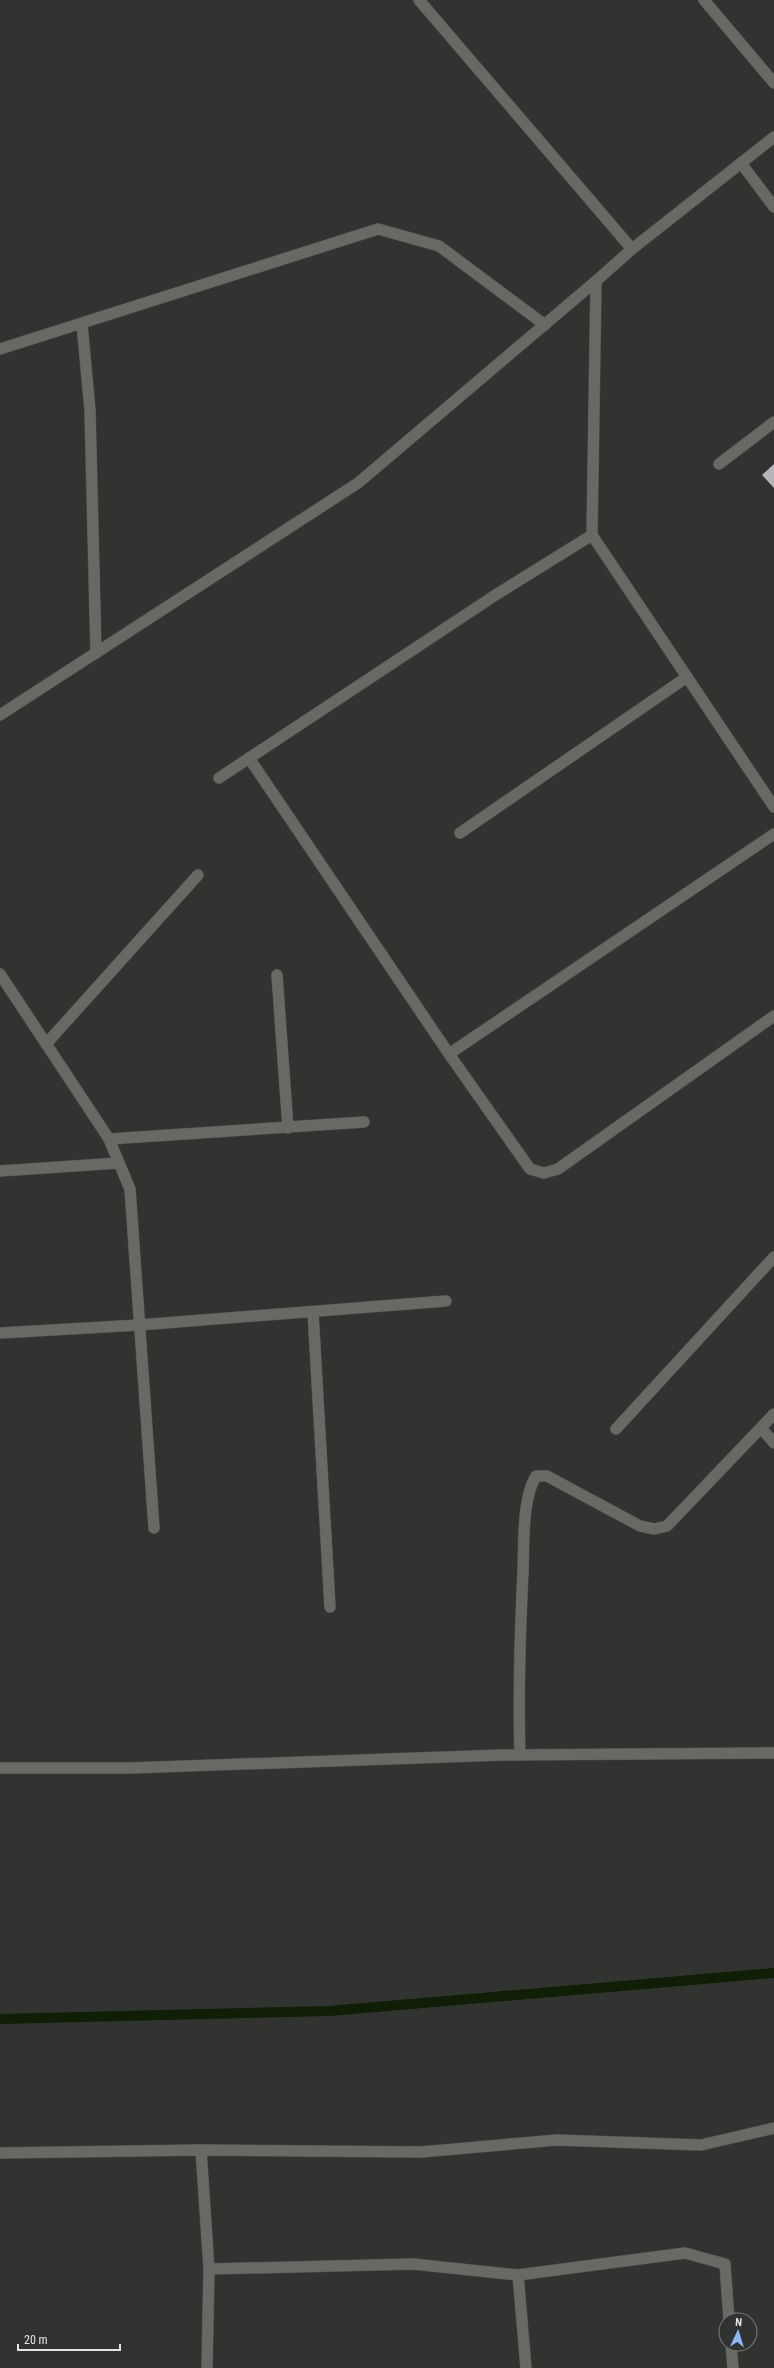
<svg xmlns="http://www.w3.org/2000/svg" width="774" height="2368" font-family="'Roboto Condensed',sans-serif">
<style>
.lines{fill:none;stroke-linecap:round;stroke-linejoin:round}
.stream{stroke:#0f1e04;stroke-width:10}
.building{fill:#b4b6ba}
.service-casing{stroke:#4e504d;stroke-width:12}
.minor-casing{stroke:#4e504d;stroke-width:12}
.service{stroke:#676965;stroke-width:11}
.minor{stroke:#676965;stroke-width:11}
</style>
<rect width="100%" height="100%" fill="#313330"/>
<g class="lines">
<path class="stream" d="M0,2019L329,2011L774,1973"/>
</g>
<path class="building" d="M774,464V488L762,475Z"/>
<g class="lines">
<defs>
<path id="service" d="M616,1429L774,1257"/>
<g id="minor">
<path d="M419,0L632,249"/>
<path d="M704,0L774,83"/>
<path d="M741,163L774,207"/>
<path d="M596,281L632,249L774,137"/>
<path d="M82,324L90,410L96,653"/>
<path d="M0,349L378,229L439,246L545,325"/>
<path d="M719,464L774,422"/>
<path d="M0,715L358,483L596,281L592,535L774,807"/>
<path d="M249,758L449,1054L530,1169L544,1173L558,1169L774,1016"/>
<path d="M219,778L494,596L592,535"/>
<path d="M460,833L687,677"/>
<path d="M0,974L109,1139L130,1189L154,1528"/>
<path d="M277,975L288,1128"/>
<path d="M46,1044L198,875"/>
<path d="M449,1054L774,834"/>
<path d="M109,1139L364,1122"/>
<path d="M0,1171L118,1163"/>
<path d="M313,1312L330,1607"/>
<path d="M0,1333L139,1325L446,1301"/>
<path d="M761,1428L774,1443"/>
<path d="M520,1755C518,1694 520,1633 523,1572C524,1545 522,1498 536,1476H547L640,1526L654,1529L667,1526L774,1414"/>
<path d="M0,1768H130L502,1755L774,1753"/>
<path d="M201,2150L209,2269L207,2368"/>
<path d="M0,2153L201,2150L421,2152L557,2140L701,2145L774,2128"/>
<path d="M209,2269L413,2264L518,2275L685,2253L725,2264L729,2320"/>
<path d="M518,2275L526,2368"/>
<path d="M731,2344L733,2368"/>
</g>
</defs>
<use href="#service" class="service-casing"/>
<use href="#minor" class="minor-casing"/>
<use href="#service" class="service"/>
<use href="#minor" class="minor"/>
</g>
<g transform="translate(738 2332) rotate(4)"><circle r="19" fill="#313330" stroke="#797b78"/>
<path d="M0-3L7 15L0 10L-7 15Z" fill="#8cb9fc"/>
<text y="-6" font-size="11" font-weight="bold" text-anchor="middle" fill="#e5e6e4">N</text>
</g>
<path d="M18 2344v6h102v-6" fill="none" stroke="#e5e6e4" stroke-width="2"/>
<text x="24" y="2344" font-size="12" fill="#e5e6e4" stroke="#313330" stroke-width="3" paint-order="stroke">20 m</text>
</svg>
